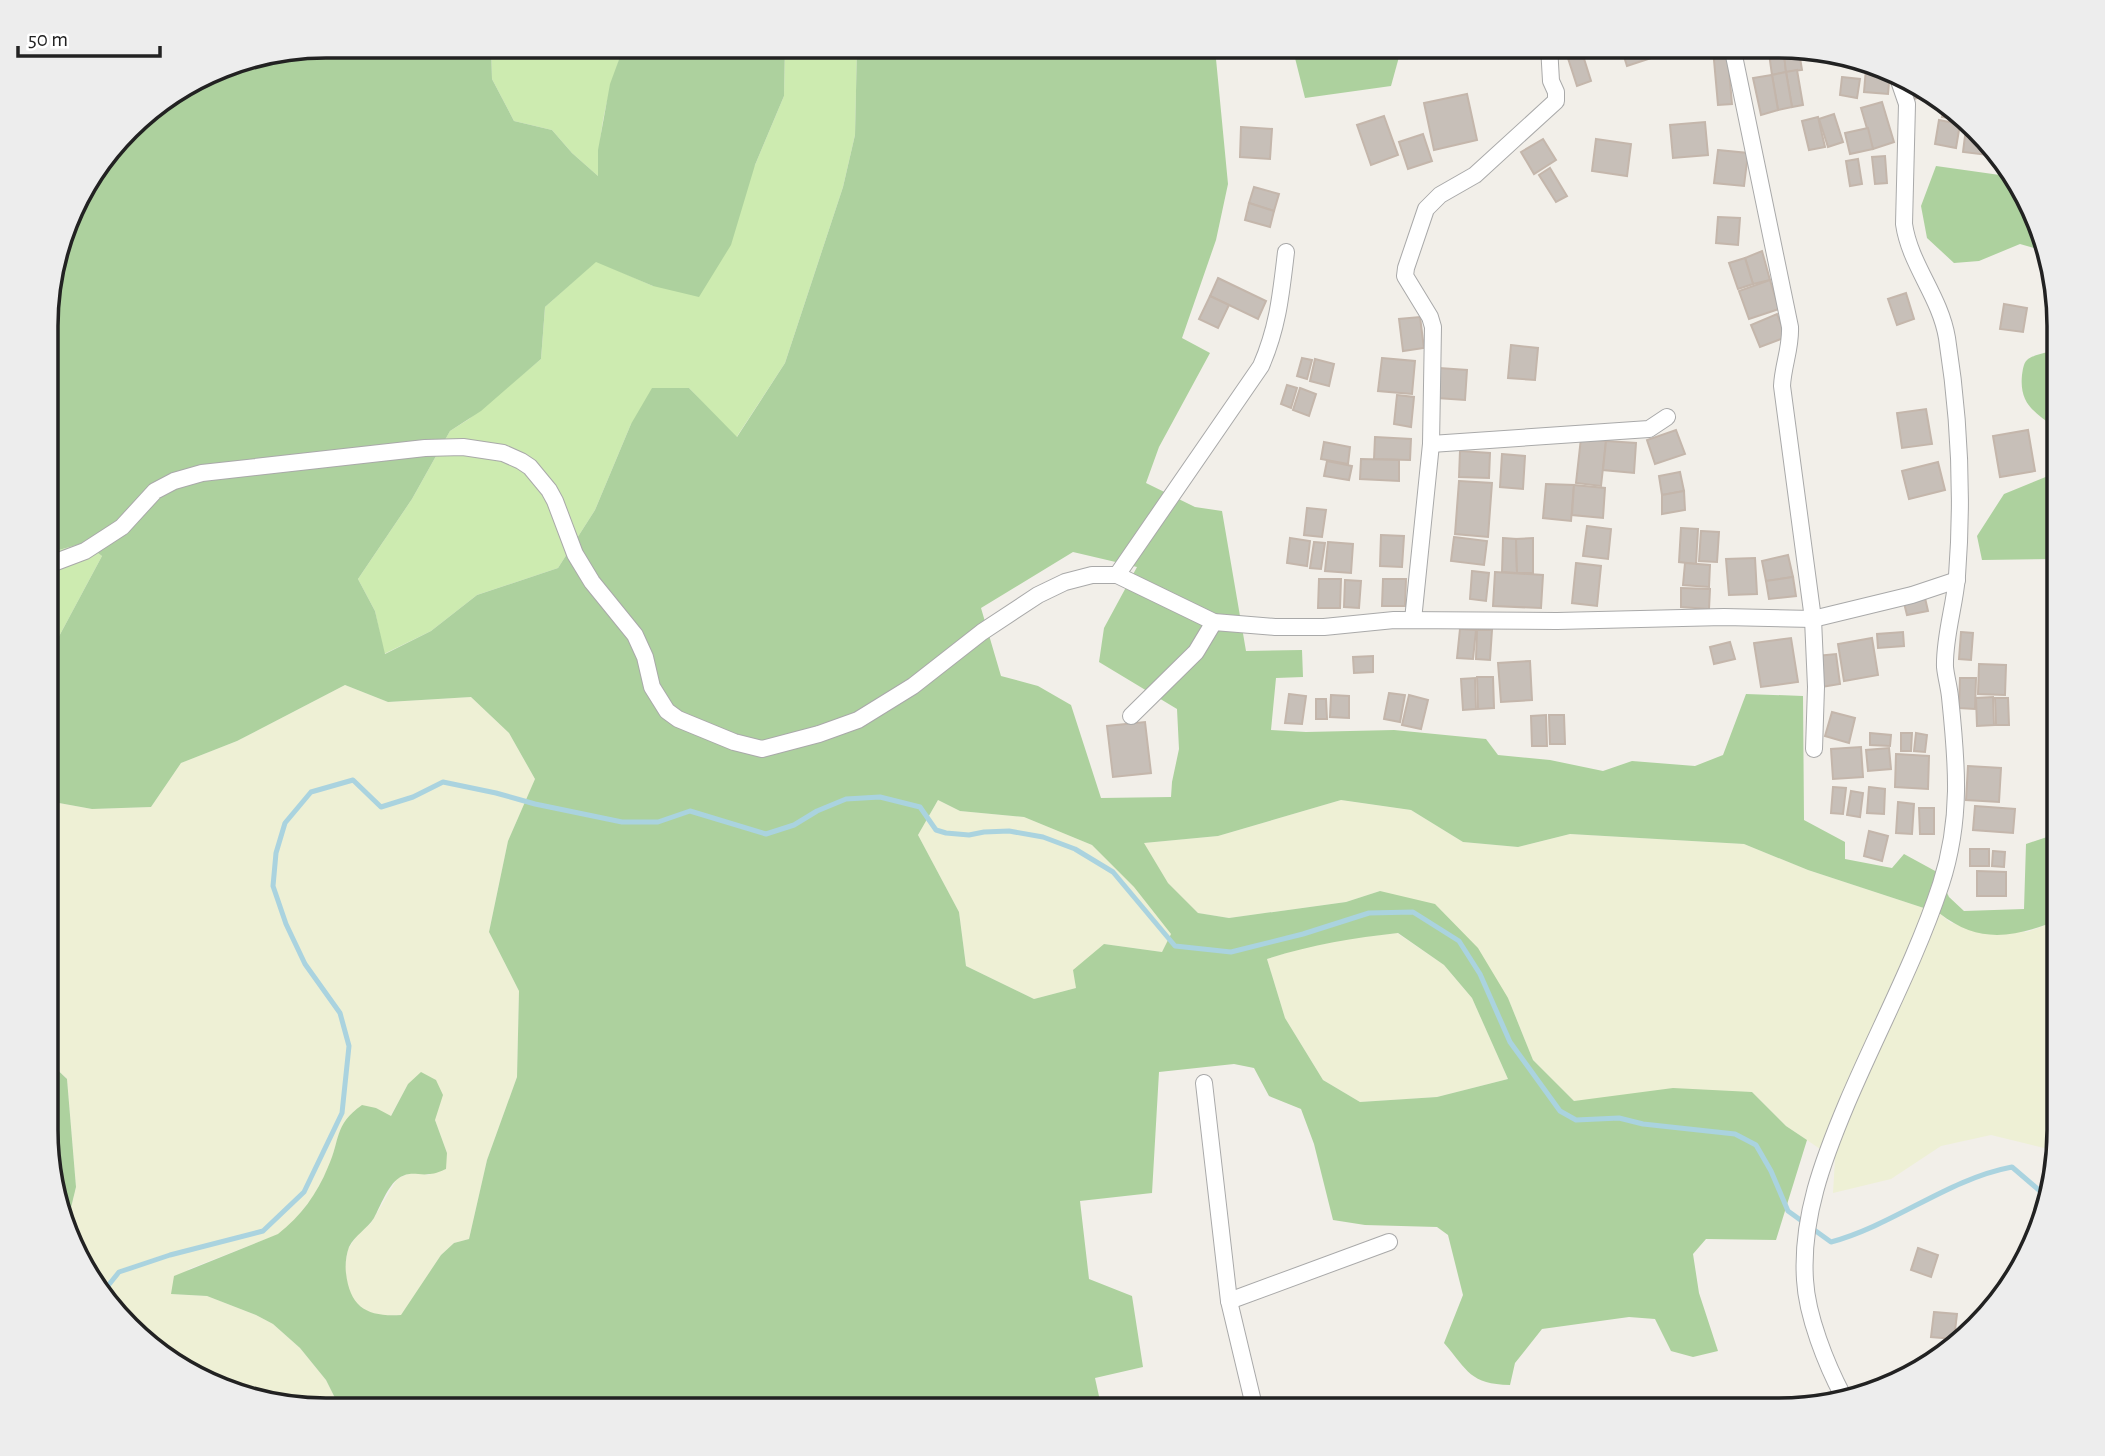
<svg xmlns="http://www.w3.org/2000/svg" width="2105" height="1456" font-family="'Alegreya Sans',sans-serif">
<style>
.farmland{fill:#eef0d5}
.grass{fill:#cdebb0}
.forest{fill:#add19e;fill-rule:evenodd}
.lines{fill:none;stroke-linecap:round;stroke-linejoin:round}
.stream{stroke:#aad3df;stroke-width:5}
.building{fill:#c7bfb8;stroke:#c4b6ab;stroke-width:2}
.street-casing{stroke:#a9a9a9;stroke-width:18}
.street{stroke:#fff;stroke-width:16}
.rim{fill:none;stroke:#222;stroke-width:3.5}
</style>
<rect width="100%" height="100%" fill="#f2efe9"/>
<g class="farmland">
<path d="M345,685L388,702L471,697L509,733L535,779L508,841L489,932L519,991L517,1077L487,1160L469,1239L454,1243L441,1255L402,1315L384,1316L368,1312L353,1301L347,1285L345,1266L348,1249L358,1234L371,1223L397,1179L412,1172L429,1175L447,1153L435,1120L408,1084L390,1117L376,1108L340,1130L330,1165L313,1197L292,1223L279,1234L189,1269L172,1294L207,1296L256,1315L273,1324L300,1348L326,1380L341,1410H308L235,1395L156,1353L83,1271L67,1224L76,1187L67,1079L48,1061V801L92,809L151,807L181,763L237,741Z"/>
<path d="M938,800L960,811L1024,817L1092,845L1134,887L1171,934L1162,952L1104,944L1076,988L1034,999L966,966L959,912L918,835Z"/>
<path d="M1341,800L1411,810L1463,842L1518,847L1570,834L1744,844L1808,870L1939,913L1951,923L2027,932L2059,920V1148L2057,1160L2044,1148L1991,1135L1941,1146L1891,1179L1833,1193L1835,1159L1786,1126L1752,1092L1574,1101L1533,1060L1508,998L1380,891L1346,902L1229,918L1198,913L1168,883L1143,843L1218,836Z"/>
<path d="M1397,933L1444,965L1472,998L1508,1079L1437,1097L1360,1102L1323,1080L1285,1018L1267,959L1301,948L1353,938Z"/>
</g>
<g class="grass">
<path d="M491,46H624C609,88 597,131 599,177L572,153L552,130L514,121L492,79Z"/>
<path d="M785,46H857L855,135L843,187L785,363L736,438L689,388L631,424L595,510L558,568L477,595L431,631L384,654L375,611L358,579L412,499L450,431L469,419L541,359L545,307L596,261L653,286L755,165L784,96Z"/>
<path d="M84,543L102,556L48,657V553Z"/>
</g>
<g class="forest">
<path d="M326,46H491L492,79L514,121L552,130L572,153L598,176V150L610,84L624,46H785L784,96L755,165L731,245L699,297L653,286L596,262L545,307L541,359L481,411L450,431L412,499L358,579L375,611L385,654L431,631L477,595L558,568L595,510L631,424L652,388H689L737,437L785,363L843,187L855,135L857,46H1217L1216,59L1228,184L1216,240L1182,338L1210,353L1159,447L1146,483L1195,507L1222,511L1246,651L1302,650L1303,677L1276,678L1271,730L1306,732L1394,730L1486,739L1498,755L1550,760L1603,771L1632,761L1695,766L1723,755L1746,694L1803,696L1804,820L1845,842V859L1892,868L1904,854L1937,872L1949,897L1964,911L2024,909L2026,844L2059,833V920C2014,937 1980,945 1939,913L1808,870L1744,844L1570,834L1518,847L1463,842L1411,810L1341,800L1218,836L1144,843L1168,883L1198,913L1229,918L1346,902L1380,891L1435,904L1478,948L1508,998L1533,1060L1574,1101L1673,1088L1752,1092L1786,1126L1807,1140L1776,1240L1706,1239L1693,1254L1699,1293L1718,1351L1693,1357L1671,1351L1655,1319L1629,1317L1542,1329L1515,1363L1510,1385C1470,1384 1468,1371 1444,1343L1463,1295L1448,1235L1437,1227L1365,1225L1333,1220L1314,1144L1301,1109L1269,1096L1254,1068L1234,1064L1159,1072L1152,1193L1080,1201L1089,1279L1132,1296L1143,1367L1095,1378L1102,1410H341L326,1380L300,1348L273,1324L256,1315L207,1296L171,1294L174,1276L278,1234C301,1216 317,1194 328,1167C341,1139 333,1126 362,1105L376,1108L391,1116L408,1084L421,1072L436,1080L443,1095L435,1120L447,1153L446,1169C441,1171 435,1174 430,1174C418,1176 411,1170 399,1178C388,1185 380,1207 374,1218C367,1229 355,1235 349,1247C346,1255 345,1265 346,1273C350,1308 368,1317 401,1315L441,1255L454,1243L469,1239L487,1160L517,1077L519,991L489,932L508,841L535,779L509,733L471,697L388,702L345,685L237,741L181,763L151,807L92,809L48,801V657L102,556L84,543L48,553V290L75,202L141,115L219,67ZM1073,552L1137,567L1104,628L1099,662L1177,709L1179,749L1172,782L1171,797L1101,798L1071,705L1038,686L1001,676L981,608ZM938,800L960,811L1024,817L1092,845L1134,887L1171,934L1162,952L1104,944L1073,970L1076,988L1034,999L966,966L959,912L918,835ZM1398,933L1444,965L1472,998L1508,1079L1437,1097L1360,1102L1323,1080L1285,1018L1267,959C1310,945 1353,938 1398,933Z"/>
<path d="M1292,46H1402L1391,86L1305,98Z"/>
<path d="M1936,166L2014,177L2022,186L2041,250L2020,244L1979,261L1954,263L1927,238L1921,206Z"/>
<path d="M2059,349V559L1982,560L1977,536L2004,494L2053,474L2056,428C2035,413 2019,404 2022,375C2023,370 2023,364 2027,360C2034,354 2050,352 2059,349Z"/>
<path d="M48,1061L67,1079L76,1187L67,1224L48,1166Z"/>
</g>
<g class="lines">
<path class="stream" d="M104,1295L103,1292L119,1272L170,1255L263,1231L304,1192L342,1113L349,1046L340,1013L305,964L286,924L273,886L276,853L285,823L311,792L353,780L381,807L413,797L443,782L496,793L535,804L622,822H658L690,811L766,834L794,825L817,811L846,799L880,797L920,807L936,830L946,833L969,835L984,832L1009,831L1043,837L1075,849L1113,872L1175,946L1231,952L1303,934L1369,913L1413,912L1459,941L1480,974L1510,1042L1560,1111L1576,1120L1619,1118L1643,1124L1735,1134L1756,1145L1771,1171L1788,1211L1831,1242C1894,1225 1948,1179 2012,1167L2040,1191L2048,1202"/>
</g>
<g class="building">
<path d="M1575,46H1580L1591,81L1577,86L1565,49Z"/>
<path d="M1633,46H1654L1657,56L1627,66L1622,50Z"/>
<path d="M1667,46H1687L1689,53L1671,58Z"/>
<path d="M1768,46H1783L1786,72L1772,75Z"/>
<path d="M1783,46H1798L1802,70L1786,72Z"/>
<path d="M1727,48L1732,104L1718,105L1713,49Z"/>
<path d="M1866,68L1890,71L1888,94L1864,92Z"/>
<path d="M1797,70L1803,105L1792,107L1786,72Z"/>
<path d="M1786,72L1792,107L1778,110L1772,75Z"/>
<path d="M1772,75L1778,110L1761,115L1753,78Z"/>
<path d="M1842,77L1860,79L1857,98L1840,95Z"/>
<path d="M1909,82L1931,93V94L1914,99Z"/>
<path d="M1467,94L1477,140L1434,150L1424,103Z"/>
<path d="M1945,101L1949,103L1965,121L1942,117Z"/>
<path d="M1882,102L1894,142L1873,149L1861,108Z"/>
<path d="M1834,114L1843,142L1828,147L1819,119Z"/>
<path d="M1384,116L1398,155L1371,165L1357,125Z"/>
<path d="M1818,117L1825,147L1809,150L1802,121Z"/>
<path d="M1939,120L1960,124L1956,148L1935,144Z"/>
<path d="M1705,122L1708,155L1673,158L1670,125Z"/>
<path d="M1241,127L1272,129L1270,159L1240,157Z"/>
<path d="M1868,128L1873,149L1850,154L1845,133Z"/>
<path d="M1423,134L1432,161L1408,169L1399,142Z"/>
<path d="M1965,136L1979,137L1996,156L1963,152Z"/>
<path d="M1543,139L1556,160L1534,174L1521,152Z"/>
<path d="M1596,139L1631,144L1627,176L1592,171Z"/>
<path d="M1718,150L1748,153L1744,186L1714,183Z"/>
<path d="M1885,156L1887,183L1875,184L1872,157Z"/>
<path d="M1858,159L1862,184L1850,186L1846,161Z"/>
<path d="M1550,168L1567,196L1556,202L1539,175Z"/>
<path d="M1254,187L1279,194L1274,211L1249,203Z"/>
<path d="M1249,203L1274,211L1270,227L1245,220Z"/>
<path d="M1718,217L1740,218L1738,245L1716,243Z"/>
<path d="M1762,251L1770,280L1753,284L1745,258Z"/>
<path d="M1745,258L1753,284L1738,289L1729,263Z"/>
<path d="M1218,278L1266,301L1258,319L1210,296Z"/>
<path d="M1770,280L1779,309L1749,319L1739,291Z"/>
<path d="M1906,293L1914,319L1897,325L1888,299Z"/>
<path d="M1210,296L1229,305L1218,328L1199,319Z"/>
<path d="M2004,304L2027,308L2023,332L2000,329Z"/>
<path d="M1777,314L1786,337L1760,347L1751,325Z"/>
<path d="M1420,317L1424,348L1403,351L1399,319Z"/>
<path d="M1511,345L1538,348L1535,380L1508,378Z"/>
<path d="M1302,358L1312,360L1307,379L1297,376Z"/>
<path d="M1382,358L1415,361L1412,394L1378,391Z"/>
<path d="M1315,359L1334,364L1329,386L1310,381Z"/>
<path d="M1439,368L1467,370L1465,400L1437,398Z"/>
<path d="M1287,385L1297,388L1291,408L1281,404Z"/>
<path d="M1300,388L1316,394L1309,416L1293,410Z"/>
<path d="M1397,395L1414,397L1411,427L1394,424Z"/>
<path d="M1926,409L1932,444L1902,448L1897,413Z"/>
<path d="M1676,430L1685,454L1655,464L1647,440Z"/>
<path d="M2028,430L2035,471L2000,477L1993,436Z"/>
<path d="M1375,437L1411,439L1410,460L1374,459Z"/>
<path d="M1581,438L1606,441L1601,486L1576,483Z"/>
<path d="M1606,441L1636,443L1634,473L1603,470Z"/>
<path d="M1324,442L1350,447L1348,464L1321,459Z"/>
<path d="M1460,451L1490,453L1489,478L1459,477Z"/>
<path d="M1502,454L1525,456L1523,489L1500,487Z"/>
<path d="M1361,459L1399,460V481L1360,479Z"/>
<path d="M1327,461L1352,466L1349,480L1324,476Z"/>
<path d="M1938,462L1945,490L1909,499L1902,471Z"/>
<path d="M1680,472L1684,491L1662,495L1659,476Z"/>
<path d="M1459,481L1492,483L1488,537L1455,534Z"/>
<path d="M1546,484L1574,485L1571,521L1543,518Z"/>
<path d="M1574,485L1605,488L1603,518L1572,515Z"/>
<path d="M1684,491L1685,510L1662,514V495Z"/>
<path d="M1307,508L1326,510L1322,537L1304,535Z"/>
<path d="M1587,526L1611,529L1608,559L1583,556Z"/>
<path d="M1681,528L1698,529L1696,564L1679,562Z"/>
<path d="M1701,531L1719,532L1717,562L1699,561Z"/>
<path d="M1381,535L1404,536L1402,567L1380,566Z"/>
<path d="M1454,537L1487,541L1484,565L1451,561Z"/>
<path d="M1290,538L1310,541L1307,566L1287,563Z"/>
<path d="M1503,538L1516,539L1517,573L1502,572Z"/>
<path d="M1533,538V573H1517L1516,539Z"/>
<path d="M1314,542L1325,543L1321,569L1310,568Z"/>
<path d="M1328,542L1353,544L1351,573L1325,571Z"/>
<path d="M1788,555L1793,577L1766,581L1762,561Z"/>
<path d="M1755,558L1757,594L1729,595L1726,559Z"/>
<path d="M1576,563L1601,566L1597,606L1572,603Z"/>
<path d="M1685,563L1710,565L1709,587L1683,585Z"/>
<path d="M1472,571L1489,573L1486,601L1470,599Z"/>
<path d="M1495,572L1543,575L1541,608L1493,606Z"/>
<path d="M1793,577L1796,596L1769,599L1766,581Z"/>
<path d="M1319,579H1341L1340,608H1318Z"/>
<path d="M1383,579H1406L1405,606H1382Z"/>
<path d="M1345,580L1361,581L1359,608L1344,607Z"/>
<path d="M1681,588L1710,589L1709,609L1681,607Z"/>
<path d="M1925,598L1928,611L1907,615L1904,603Z"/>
<path d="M1460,629L1476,630L1473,659L1457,658Z"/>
<path d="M1477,630H1492L1490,660L1476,659Z"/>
<path d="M1903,632L1904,646L1878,648L1877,634Z"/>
<path d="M1961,632L1973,633L1971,660L1959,659Z"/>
<path d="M1791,638L1798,682L1761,687L1754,643Z"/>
<path d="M1872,638L1878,675L1844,681L1838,644Z"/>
<path d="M1730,642L1735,659L1714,664L1710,647Z"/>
<path d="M1836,654L1840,684L1821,687L1817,656Z"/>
<path d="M1373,656V672L1354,673L1353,657Z"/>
<path d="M1530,661L1532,700L1501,702L1498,663Z"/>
<path d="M1979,664L2006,665L2005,695L1978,694Z"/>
<path d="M1477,677H1493L1494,708L1478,709Z"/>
<path d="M1475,678L1476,709L1463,710L1461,679Z"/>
<path d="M1960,678H1976L1975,709L1959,708Z"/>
<path d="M1389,693L1405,695L1400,722L1384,719Z"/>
<path d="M1289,694L1306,696L1302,724L1285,723Z"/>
<path d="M1331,695L1349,696V718L1330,717Z"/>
<path d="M1409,695L1428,700L1421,729L1402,725Z"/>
<path d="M1993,697L1994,725L1977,726L1976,698Z"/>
<path d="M1995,698H2008L2009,725H1996Z"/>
<path d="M1316,699H1326L1327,719H1316Z"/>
<path d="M1832,712L1855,718L1849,743L1825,736Z"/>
<path d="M1546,715L1547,746H1532L1531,716Z"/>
<path d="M1549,715H1564L1565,744H1550Z"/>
<path d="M1145,722L1151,773L1113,777L1107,726Z"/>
<path d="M1870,733L1891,735L1890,746L1870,745Z"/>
<path d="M1901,733H1912L1911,751H1901Z"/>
<path d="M1916,733L1927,735L1925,752L1914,751Z"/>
<path d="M1861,747L1863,777L1833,779L1831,749Z"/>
<path d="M1889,748L1891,769L1868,771L1866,750Z"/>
<path d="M1896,754L1929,756L1928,789L1895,787Z"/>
<path d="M1968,766L2001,768L1999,802L1966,800Z"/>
<path d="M1833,787L1846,788L1843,814L1831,813Z"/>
<path d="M1869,787L1885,789L1884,814L1867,813Z"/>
<path d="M1851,791L1863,793L1860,817L1847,815Z"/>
<path d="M1898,802L1914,804L1912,834L1896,833Z"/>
<path d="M1975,806L2015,809L2013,833L1973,830Z"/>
<path d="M1919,808H1934V834H1920Z"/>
<path d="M1869,831L1888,836L1882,861L1864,856Z"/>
<rect x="1970" y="849" width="19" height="17"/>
<path d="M1993,851L2005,852L2004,867L1992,866Z"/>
<path d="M1977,871L2006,872V896H1977Z"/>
<path d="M1918,1248L1938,1255L1931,1277L1911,1270Z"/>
<path d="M1934,1312L1957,1314L1954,1339L1931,1337Z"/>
</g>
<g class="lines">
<defs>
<g id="street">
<path d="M1732,46L1790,327C1791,348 1783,365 1782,386L1813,619L1816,687L1814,749"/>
<path d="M1431,444L1649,429L1667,417"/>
<path d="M48,565L85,551L122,527L155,491L174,481L202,473L425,448L463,447L503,453L521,461L530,467L549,490L555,501L575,554L592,582L635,635L645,657L652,687L667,711L678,719L734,742L762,749L819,734L858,720L913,686L982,632L1038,595L1065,582L1092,575H1117L1214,622L1275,627H1324L1394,620L1557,621L1724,617L1813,619L1912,595L1957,580"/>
<path d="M1117,575L1261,366C1278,327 1281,294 1286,252"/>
<path d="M1413,620L1431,444L1433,327L1430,317L1405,276L1406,268L1426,209L1440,195L1475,175L1556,101V92L1551,81L1549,46"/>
<path d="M1131,716L1196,652L1214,622"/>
<path d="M1204,1083L1229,1301L1255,1410"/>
<path d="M1229,1301L1389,1242"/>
<path d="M1843,1396C1826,1364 1807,1316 1805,1280C1801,1218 1823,1160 1847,1103C1878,1030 1916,960 1941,884C1962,819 1957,764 1950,697C1949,687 1946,677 1945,667C1944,637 1955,605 1957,576C1963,498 1959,414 1947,338C1940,296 1910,265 1904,224L1907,104L1897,75"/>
</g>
</defs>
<use href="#street" class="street-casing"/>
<use href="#street" class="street"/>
</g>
<path d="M0 0H2105V1456H0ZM326 58H1779A268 268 0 0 1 2047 326V1130A268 268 0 0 1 1779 1398H326A268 268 0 0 1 58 1130V326A268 268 0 0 1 326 58Z" fill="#ededed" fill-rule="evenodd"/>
<path class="rim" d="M326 58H1779A268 268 0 0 1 2047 326V1130A268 268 0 0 1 1779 1398H326A268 268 0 0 1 58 1130V326A268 268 0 0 1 326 58Z"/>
<path d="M18 46v10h142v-10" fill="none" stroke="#222222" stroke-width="3.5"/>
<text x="28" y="46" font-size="21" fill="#222222" stroke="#ffffff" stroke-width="5" paint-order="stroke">50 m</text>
</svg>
